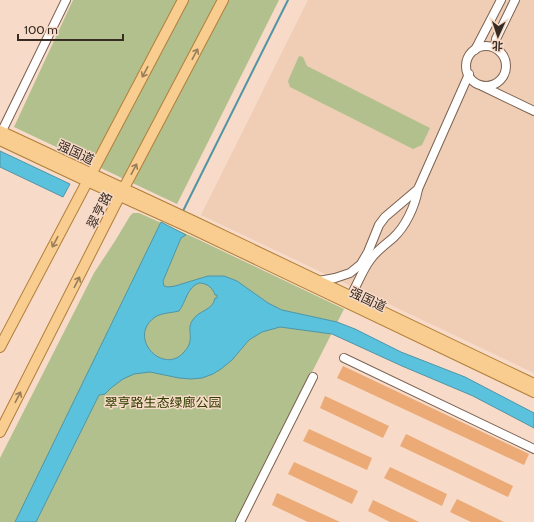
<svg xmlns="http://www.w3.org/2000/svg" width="534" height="522" font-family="Cabin,'Noto Sans SC',sans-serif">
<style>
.built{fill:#f0cdb5}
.green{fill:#b1c08d}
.water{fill:#5ac2dd;stroke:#5095a6;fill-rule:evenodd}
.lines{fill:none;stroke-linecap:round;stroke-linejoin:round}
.stream{stroke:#5095a6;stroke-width:2}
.building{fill:#ebaa76}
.minor-casing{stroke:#7b6251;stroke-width:10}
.major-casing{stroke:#b17f39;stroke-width:12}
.minor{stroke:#fff;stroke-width:8}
.major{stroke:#f8cd8f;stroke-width:10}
.oneway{stroke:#987c5a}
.labels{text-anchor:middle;stroke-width:3;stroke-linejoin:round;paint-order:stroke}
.street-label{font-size:13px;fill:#372c24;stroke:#f7dac7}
.park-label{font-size:13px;fill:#303c01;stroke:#f7dac7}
</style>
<rect width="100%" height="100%" fill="#f7dac7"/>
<path class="built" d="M308,0H534V373L201,215Z"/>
<g class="green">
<path d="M73,0H279L177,204L14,127Z"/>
<path d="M299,56L303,57L307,66L430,128L422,145L413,149L290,87L288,81Z"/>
<path d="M133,213H139L193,237L344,309L236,522H0V458L94,273L115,241L130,216Z"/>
</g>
<g class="water">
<path d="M0,151L70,184L63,197L0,167Z"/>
<path d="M161,222L186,235L181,238L163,281L164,286L168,287L175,286L208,276H224L237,281L268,303L282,310L337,322L355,329L401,352L465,377L534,413V428L473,396L402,366L332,334L280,327L262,332L249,340L232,360L221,369L213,374L202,378L191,379L179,378L150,372L134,374L123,379L111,388L105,394L99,395L36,522H15ZM199,283C207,283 213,288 215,295H217V298H215C213,311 198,310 192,321C186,331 196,339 184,352C164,376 126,338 155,317C161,313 171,313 179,311C186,302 187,287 199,283Z"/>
</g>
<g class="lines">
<path class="stream" d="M182,213L288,0"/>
</g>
<g class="building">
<path d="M343,366L529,454L524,465L337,378Z"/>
<path d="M325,396L389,426L383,438L320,408Z"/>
<path d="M309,429L372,458L367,470L303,441Z"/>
<path d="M406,434L513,486L508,497L400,446Z"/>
<path d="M294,462L358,491L352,504L288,474Z"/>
<path d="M390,467L447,494L442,506L384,478Z"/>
<path d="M277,493L340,522H308L272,505Z"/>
<path d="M457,499L504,522H471L450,512Z"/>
<path d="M373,500L419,522H390L368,511Z"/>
</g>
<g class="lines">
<defs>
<g id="minor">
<circle cx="486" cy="66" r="20"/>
<path d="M495,48L496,39L515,0"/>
<path d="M475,50L501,0"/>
<path d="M482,86L534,111"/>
<path d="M0,135L66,0"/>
<path d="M319,281L335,278L350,273L361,264L368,252L379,225L385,217L418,189L469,74"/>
<path d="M348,300C357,287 361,272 370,260C376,251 385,245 393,238C406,226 415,206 418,189"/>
<path d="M344,358L534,449"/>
<path d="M240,522L313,377"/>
</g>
<g id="major">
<path d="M0,131L195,222L534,384"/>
<path d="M0,140L87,181L191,228L534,392"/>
<path d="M0,347L183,0"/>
<path d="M0,432L116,203L223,0"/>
</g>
</defs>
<use href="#minor" class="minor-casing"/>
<use href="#major" class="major-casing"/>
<use href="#minor" class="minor"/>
<use href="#major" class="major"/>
</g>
<defs><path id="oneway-shaft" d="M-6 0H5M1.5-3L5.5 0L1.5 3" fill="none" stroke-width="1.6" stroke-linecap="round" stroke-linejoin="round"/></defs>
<g class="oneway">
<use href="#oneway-shaft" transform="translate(195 54) rotate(-62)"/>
<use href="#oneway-shaft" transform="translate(145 72) rotate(118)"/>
<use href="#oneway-shaft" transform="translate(134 169) rotate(-62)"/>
<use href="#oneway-shaft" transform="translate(55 242) rotate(118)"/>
<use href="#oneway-shaft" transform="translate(77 282) rotate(-63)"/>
<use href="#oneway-shaft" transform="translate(18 397) rotate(-63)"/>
</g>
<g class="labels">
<g class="street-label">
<text transform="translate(76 152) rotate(25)" y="5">强国道</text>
<text transform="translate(99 210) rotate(-63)" y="5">翠亨路</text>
<text transform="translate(368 299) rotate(26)" y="5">强国道</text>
</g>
<g class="park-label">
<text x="163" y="407">翠亨路生态绿廊公园</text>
</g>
</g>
<g transform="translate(498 36) rotate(183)" stroke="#f7dac7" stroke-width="3" paint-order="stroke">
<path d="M0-3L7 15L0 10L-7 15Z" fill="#372c24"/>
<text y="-6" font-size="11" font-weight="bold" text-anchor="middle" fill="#372c24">北</text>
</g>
<path d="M18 34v6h105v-6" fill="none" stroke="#372c24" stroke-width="2"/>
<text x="24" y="34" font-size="12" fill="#372c24" stroke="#f7dac7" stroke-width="3" paint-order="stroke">100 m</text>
</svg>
